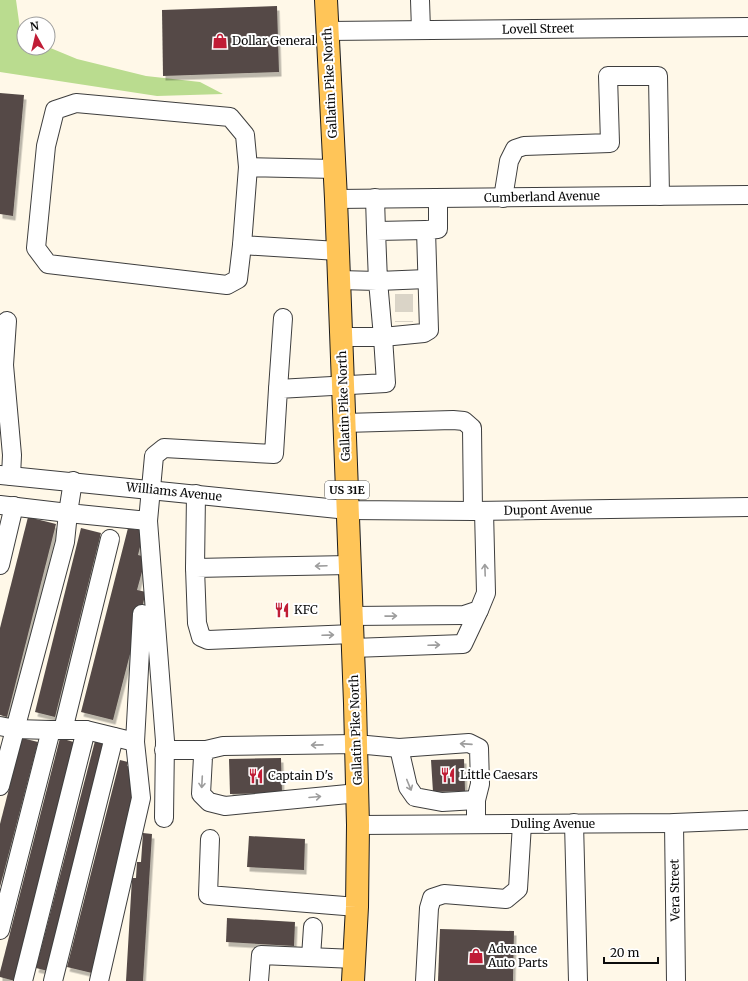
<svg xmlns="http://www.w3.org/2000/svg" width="748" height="981" font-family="Merriweather,serif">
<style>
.forest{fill:#badc8f}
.building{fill:#544a47;filter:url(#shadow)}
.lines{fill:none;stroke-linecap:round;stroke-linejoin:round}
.minor-tunnel{stroke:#dad4c7;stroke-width:18;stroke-dasharray:18 9;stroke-linecap:butt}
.minor-casing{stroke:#3e3e3e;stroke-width:20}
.major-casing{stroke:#1c1c1c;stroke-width:24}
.minor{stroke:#fff;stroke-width:18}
.major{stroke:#ffc558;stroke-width:22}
.oneway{stroke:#9d9d9d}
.labels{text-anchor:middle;stroke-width:4;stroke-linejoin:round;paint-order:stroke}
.shield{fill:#fff;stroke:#545454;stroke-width:1}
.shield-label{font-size:11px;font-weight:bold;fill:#0b0b0b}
.street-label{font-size:12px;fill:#0b0b0b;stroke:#fff}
.poi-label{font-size:12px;fill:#0b0b0b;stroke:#fff;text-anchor:start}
</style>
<defs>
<filter id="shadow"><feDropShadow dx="2.5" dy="4.5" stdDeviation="0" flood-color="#0004"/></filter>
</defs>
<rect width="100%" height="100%" fill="#fff8e8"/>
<path class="forest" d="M0,0H16L21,36L24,37V48L48,47L77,59L146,76L200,82L223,94L157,96L0,72Z"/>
<g class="building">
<path d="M277,6L279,72L163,76L162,10Z"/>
<path d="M0,93L24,95L13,216L0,214Z"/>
<path d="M28,517L56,524L7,717L0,715V628Z"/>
<path d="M81,528L101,533L55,717L35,712Z"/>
<path d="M128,528L144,531L138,555L146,557L137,590L146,592L113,720L81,712Z"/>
<path d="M22,738L38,742L0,887V824Z"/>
<path d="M60,738L77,743L15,981L0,977V972Z"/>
<path d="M95,741L107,744L48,971L36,968Z"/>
<path d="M281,758L282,793L230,794L229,759Z"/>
<path d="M464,759L465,791L433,792L431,760Z"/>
<path d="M120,760L128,762L127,766L131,767L135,772L130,788L134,789L92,973L67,967Z"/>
<path d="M143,833L152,834L143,981H126L132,878H136L137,862H141Z"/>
<path d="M249,836L305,839L304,870L247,867Z"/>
<path d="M227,918L295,922L294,946L226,942Z"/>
<path d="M440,929L514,931L513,981H438Z"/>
</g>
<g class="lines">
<path class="minor-tunnel" d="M404,294V322"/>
<defs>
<g id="minor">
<path d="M420,0L421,30"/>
<path d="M327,31L748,27"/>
<path d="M335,169L248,167L242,245L338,251"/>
<path d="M375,198L376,231"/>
<path d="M503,198L509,161L515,149L524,146L610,143L608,76H658L660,196"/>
<path d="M336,199L748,195"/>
<path d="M426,230L376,231L378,281L427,279"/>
<path d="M242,245L238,279L227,285L48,264L36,248L46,146L55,110L76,103L230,117L245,135L248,167"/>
<path d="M339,280L378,281L383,337L424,333L429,330L426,230L438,229V198"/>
<path d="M7,321L4,365L12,455L11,476"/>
<path d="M278,389L283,318"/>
<path d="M344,423L453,420L464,421L472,428L473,511"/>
<path d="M0,475L348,510L473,511L748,507"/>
<path d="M73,481L68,513L148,521L154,456L164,448L274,454L278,389L386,383L383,337H341"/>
<path d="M0,505L68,513L65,542L0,786"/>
<path d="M148,521L165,741L164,818"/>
<path d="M0,565L14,506"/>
<path d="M350,565L195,568L197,623L201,637L208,640L353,634"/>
<path d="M195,568L196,494"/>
<path d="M352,616L464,615L479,610L486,593L484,511"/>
<path d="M353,648L463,644L479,610"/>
<path d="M0,726L15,729L51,730"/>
<path d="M63,730L110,539"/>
<path d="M399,748L408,787L415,797L442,802L476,800"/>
<path d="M164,750H206"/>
<path d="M358,793L225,806L209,802L201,794L203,757L206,750L223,746L356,744L399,748L469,743L479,748L480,784L476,800V824"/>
<path d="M574,823L578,981"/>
<path d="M674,823L676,981"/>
<path d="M358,825L674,823L748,820"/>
<path d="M210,839L208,895L357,907"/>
<path d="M0,930L51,730H86L135,742L142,614"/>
<path d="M311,957L313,927"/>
<path d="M23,981L86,730"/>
<path d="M53,981L114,737"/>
<path d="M99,981L141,798L135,742"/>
<path d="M259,981L261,955L355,959"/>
<path d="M425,981L429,908L432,898L444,894L506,899L518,889L522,824"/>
</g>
<path id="major" d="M326,0L336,199L355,703L358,825L357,907L353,981"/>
</defs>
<use href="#minor" class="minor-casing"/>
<use href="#major" class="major-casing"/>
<use href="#minor" class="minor"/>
<use href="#major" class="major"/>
</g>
<defs><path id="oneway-shaft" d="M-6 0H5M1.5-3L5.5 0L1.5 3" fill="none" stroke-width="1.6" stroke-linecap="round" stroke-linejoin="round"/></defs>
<g class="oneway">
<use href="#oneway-shaft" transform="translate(321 566) rotate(178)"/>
<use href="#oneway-shaft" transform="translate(485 570) rotate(-92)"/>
<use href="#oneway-shaft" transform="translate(391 616) rotate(-1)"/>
<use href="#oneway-shaft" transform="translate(328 635) rotate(-2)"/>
<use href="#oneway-shaft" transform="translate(434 645) rotate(-2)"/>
<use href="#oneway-shaft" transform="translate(466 744) rotate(-176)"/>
<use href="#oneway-shaft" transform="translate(317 745) rotate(179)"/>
<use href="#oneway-shaft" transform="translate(202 782) rotate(93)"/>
<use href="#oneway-shaft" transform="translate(409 785) rotate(68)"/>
<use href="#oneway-shaft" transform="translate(315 797) rotate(-5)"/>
</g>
<defs>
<symbol id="shop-bare" viewBox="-9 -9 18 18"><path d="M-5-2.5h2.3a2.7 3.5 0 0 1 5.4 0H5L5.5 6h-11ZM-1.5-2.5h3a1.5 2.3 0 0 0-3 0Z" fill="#c01d36" stroke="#fff" stroke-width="2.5" paint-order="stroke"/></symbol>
<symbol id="restaurant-bare" viewBox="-9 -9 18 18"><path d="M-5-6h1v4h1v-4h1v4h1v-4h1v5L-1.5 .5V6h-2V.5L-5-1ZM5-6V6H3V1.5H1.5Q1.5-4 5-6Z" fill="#c01d36" stroke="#fff" stroke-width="2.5" paint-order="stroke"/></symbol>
</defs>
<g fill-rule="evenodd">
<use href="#shop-bare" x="209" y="30" width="22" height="22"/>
<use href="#restaurant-bare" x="271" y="599" width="22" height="22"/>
<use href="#restaurant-bare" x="437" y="764" width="22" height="22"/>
<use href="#restaurant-bare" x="245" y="765" width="22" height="22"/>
<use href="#shop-bare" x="465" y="945" width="22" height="22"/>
</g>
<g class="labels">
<rect class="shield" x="325" y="481" width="44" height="18" rx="3"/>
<g class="shield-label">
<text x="347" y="494">US 31E</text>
</g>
<g class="street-label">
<text transform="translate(538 29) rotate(-1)" y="4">Lovell Street</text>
<text transform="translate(330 83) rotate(-93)" y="4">Gallatin Pike North</text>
<text transform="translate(542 197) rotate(-1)" y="4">Cumberland Avenue</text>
<text transform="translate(344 406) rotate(-92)" y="4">Gallatin Pike North</text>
<text transform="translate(174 492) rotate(6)" y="4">Williams Avenue</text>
<text transform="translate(548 510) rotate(-1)" y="4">Dupont Avenue</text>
<text transform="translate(356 730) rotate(-92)" y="4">Gallatin Pike North</text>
<text x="553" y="828">Duling Avenue</text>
<text transform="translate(675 890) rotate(-91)" y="4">Vera Street</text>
</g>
<g class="poi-label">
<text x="232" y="45">Dollar General</text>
<text x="294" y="614">KFC</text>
<text x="460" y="779">Little Caesars</text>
<text x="268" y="780">Captain D's</text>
<text x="488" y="953">Advance<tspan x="488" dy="14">Auto Parts</tspan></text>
</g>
</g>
<g transform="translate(36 36) rotate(352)"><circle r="19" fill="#ffffff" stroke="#9d9d9d"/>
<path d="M0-3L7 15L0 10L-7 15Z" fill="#c01d36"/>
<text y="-6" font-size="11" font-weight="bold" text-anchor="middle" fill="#0b0b0b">N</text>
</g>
<path d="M604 957v6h54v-6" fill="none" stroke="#0b0b0b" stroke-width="2"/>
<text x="610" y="957" font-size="12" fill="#0b0b0b" stroke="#ffffff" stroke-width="3" paint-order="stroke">20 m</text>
</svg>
